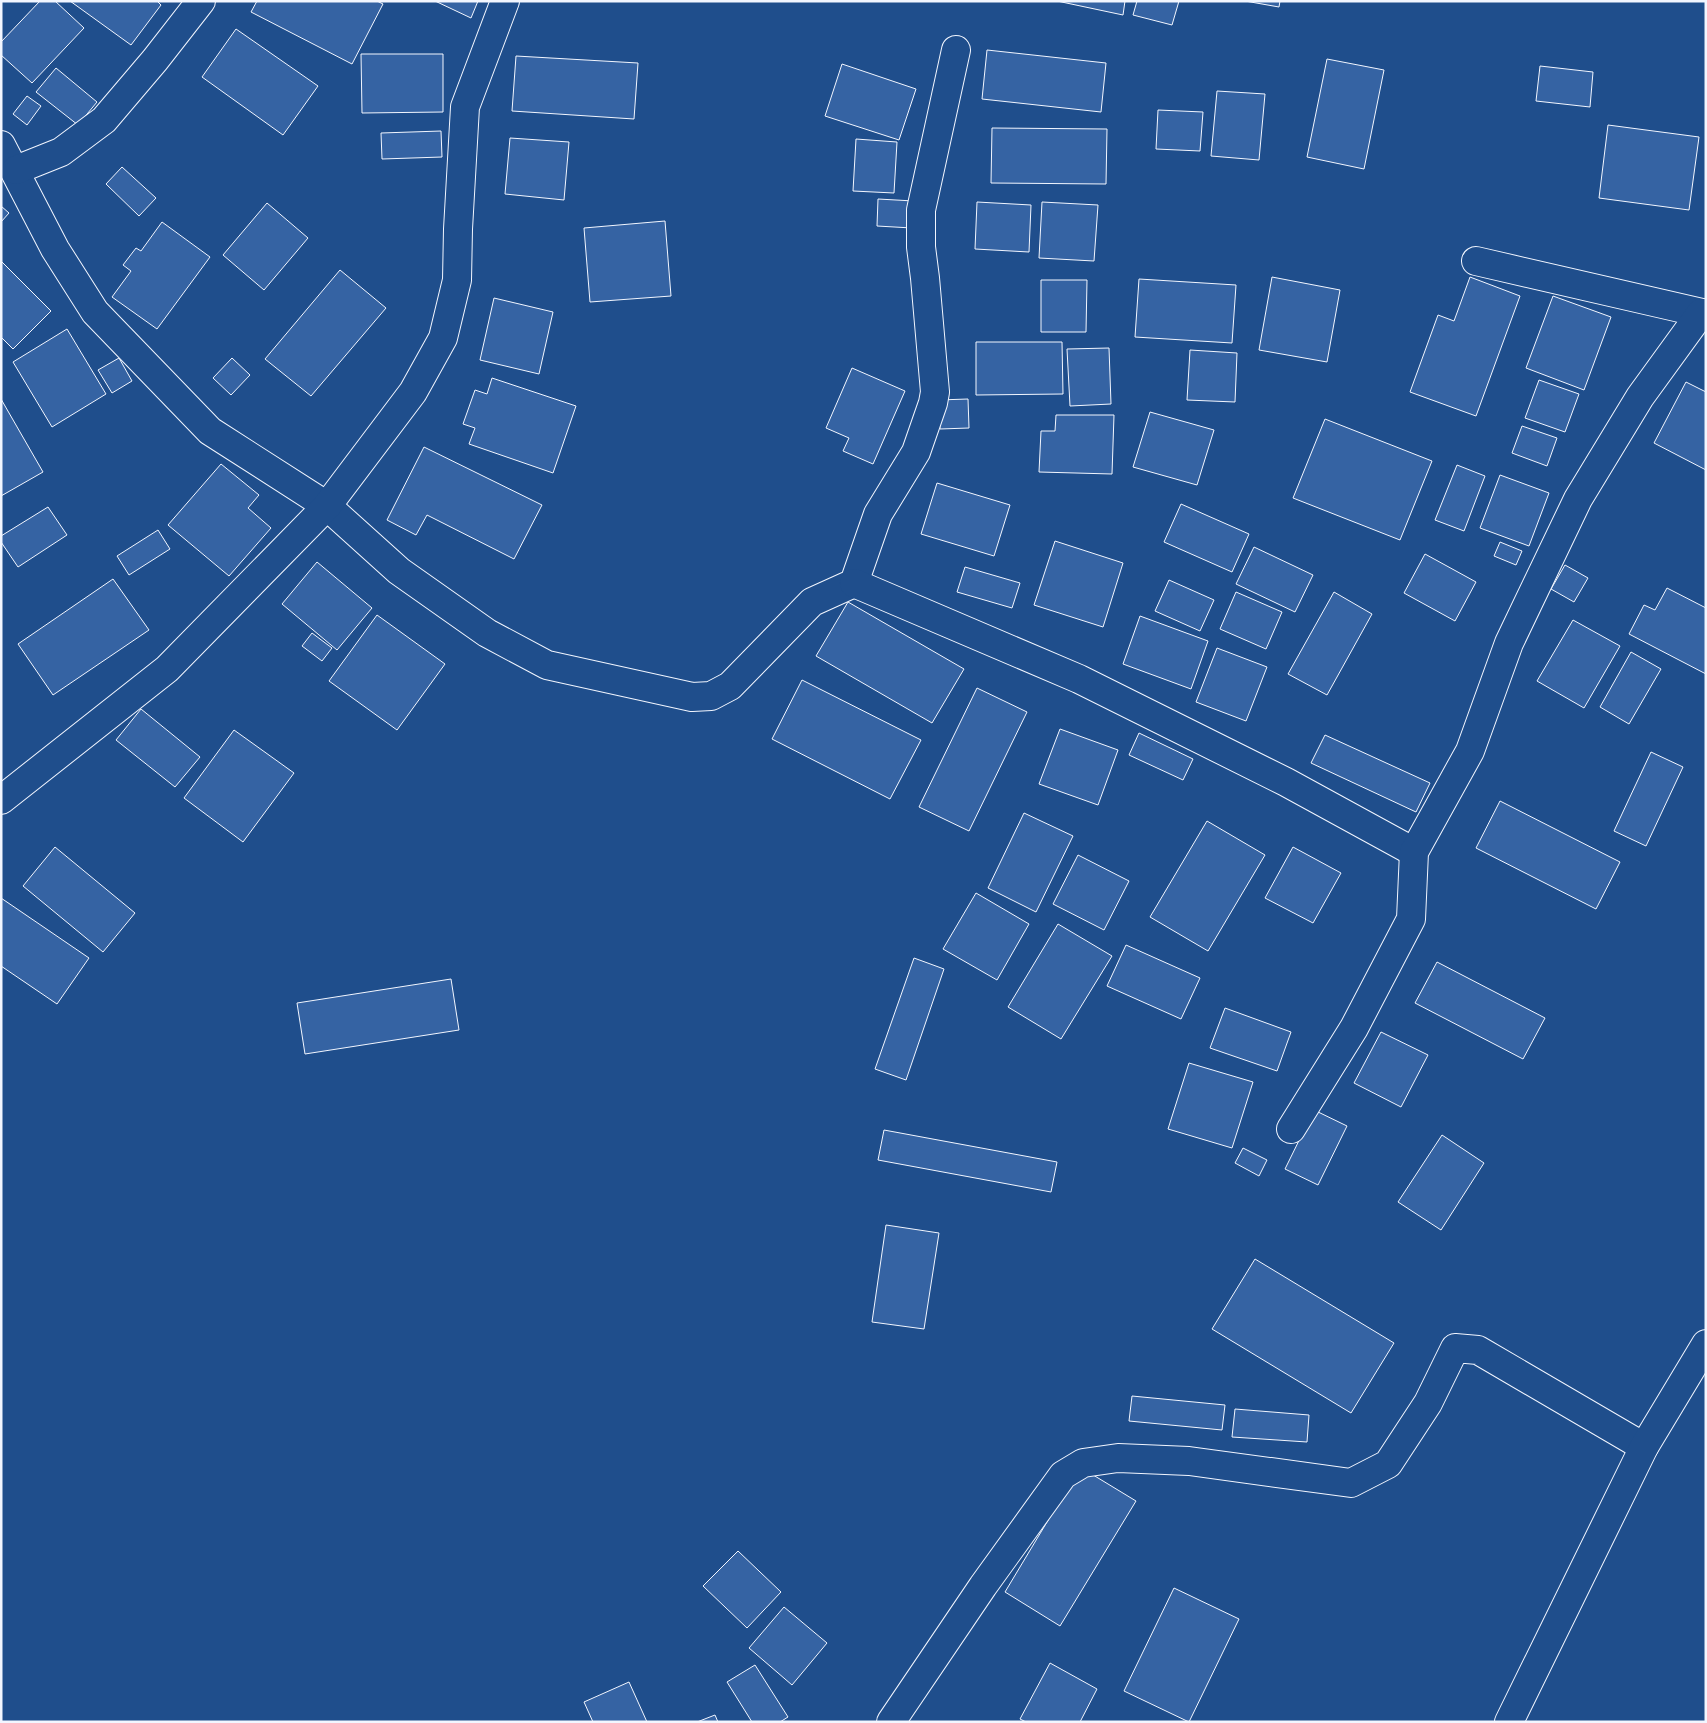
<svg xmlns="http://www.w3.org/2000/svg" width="1707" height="1723" font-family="'Open Sans',sans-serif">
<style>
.building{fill:#3563a3;stroke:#f2f6ff}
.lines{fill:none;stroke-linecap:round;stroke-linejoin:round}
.minor-casing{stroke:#f2f6ff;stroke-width:30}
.minor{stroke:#1f4e8c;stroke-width:28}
</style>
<rect width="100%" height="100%" fill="#1f4e8c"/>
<g class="building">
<path d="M40,1H55L84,28L32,83L1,55V42Z"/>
<path d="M70,1H157L161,5L131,45Z"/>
<path d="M257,1H377L383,4L352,64L251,12Z"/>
<path d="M435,1H478L471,18Z"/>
<path d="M1057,1H1125L1123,15Z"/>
<path d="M1137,1H1179L1172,25L1133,15Z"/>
<path d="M1245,1H1280L1279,7Z"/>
<path d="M236,29L318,86L283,135L202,77Z"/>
<path d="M987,50L1106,63L1101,112L982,99Z"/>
<path d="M361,54H443V112L362,113Z"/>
<path d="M516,56L638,63L634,119L512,111Z"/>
<path d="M1327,59L1384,70L1364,169L1307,157Z"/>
<path d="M842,64L916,89L899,140L825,116Z"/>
<path d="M1540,66L1593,72L1590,107L1536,101Z"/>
<path d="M56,68L97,102L78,125L36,92Z"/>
<path d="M1217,91L1265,94L1259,160L1211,156Z"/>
<path d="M27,96L41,106L27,125L13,114Z"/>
<path d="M1158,110L1203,112L1200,151L1156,149Z"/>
<path d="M1608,125L1699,137L1689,210L1599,198Z"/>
<path d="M992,128L1107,129L1106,184L991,183Z"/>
<path d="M441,131L442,157L382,159L381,133Z"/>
<path d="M510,138L569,142L564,200L505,194Z"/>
<path d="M856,139L897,142L894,193L853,191Z"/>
<path d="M122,167L156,198L139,216L106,184Z"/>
<path d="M878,199L914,201L912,228L877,226Z"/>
<path d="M977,202L1031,205L1029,252L975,249Z"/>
<path d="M1042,202L1098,205L1094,261L1039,258Z"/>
<path d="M267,203L308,238L264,290L223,255Z"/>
<path d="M1,206L9,213L1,222Z"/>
<path d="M665,221L671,296L590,302L584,228Z"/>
<path d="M162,222L210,257L157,329L112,297L131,271L123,265L136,248L141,251Z"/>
<path d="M1,261L51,311L13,349L1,337Z"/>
<path d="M340,270L386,308L311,396L265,359Z"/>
<path d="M1272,277L1340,290L1327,362L1259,350Z"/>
<path d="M1470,277L1520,296L1476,416L1410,392L1438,315L1454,321Z"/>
<path d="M1139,279L1236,285L1232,343L1135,337Z"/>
<path d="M1041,280H1087L1086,332H1041Z"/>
<path d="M1553,296L1611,317L1584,390L1526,368Z"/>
<path d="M494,298L553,312L539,374L480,360Z"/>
<path d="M67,329L106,394L52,427L13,362Z"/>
<path d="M976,342H1062L1063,394L976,395Z"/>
<path d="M1109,348L1111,404L1070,406L1067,349Z"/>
<path d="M1190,350L1237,353L1235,402L1187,400Z"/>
<path d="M119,358L132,381L112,393L98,370Z"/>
<path d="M232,358L250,375L231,395L213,378Z"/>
<path d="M852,368L905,391L873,464L843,451L849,438L826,428Z"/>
<path d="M492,378L576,406L553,473L469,444L475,428L463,424L475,390L487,394Z"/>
<path d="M1539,380L1579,394L1565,432L1525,418Z"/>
<path d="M1686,382L1706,392V470L1654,443Z"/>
<path d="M1,399L43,472L1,496Z"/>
<path d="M968,399L969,428L940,429L938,400Z"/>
<path d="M1150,412L1214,430L1197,485L1133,467Z"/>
<path d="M1056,415H1114L1112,474L1039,472L1041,431H1055Z"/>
<path d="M1325,419L1432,461L1400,540L1293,498Z"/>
<path d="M1522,426L1557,438L1547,466L1512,453Z"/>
<path d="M424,447L542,505L514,559L427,515L416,535L387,520Z"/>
<path d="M221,464L259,495L248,508L271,528L229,576L168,525Z"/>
<path d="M1457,465L1485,476L1464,531L1435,520Z"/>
<path d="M1500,475L1549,493L1529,546L1480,528Z"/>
<path d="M937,483L1010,505L994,556L921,534Z"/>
<path d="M1181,504L1249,534L1232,572L1164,542Z"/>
<path d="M48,507L67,535L18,567L1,542V536Z"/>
<path d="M158,530L170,549L129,575L117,556Z"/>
<path d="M1055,541L1123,563L1103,627L1034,605Z"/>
<path d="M1500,542L1522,551L1516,565L1494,556Z"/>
<path d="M1254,547L1313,575L1295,612L1236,584Z"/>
<path d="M1425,554L1476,582L1455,621L1404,593Z"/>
<path d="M317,562L372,608L337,650L282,604Z"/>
<path d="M1565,565L1588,578L1574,602L1551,589Z"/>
<path d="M965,567L1020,583L1012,608L957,592Z"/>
<path d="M113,579L149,630L53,695L18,644Z"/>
<path d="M1169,580L1214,600L1200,631L1155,611Z"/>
<path d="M1667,588L1706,608V674L1629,634L1644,605L1655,610Z"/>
<path d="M1236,592L1282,612L1266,649L1220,629Z"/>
<path d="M1334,592L1372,614L1327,695L1288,674Z"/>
<path d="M848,602L964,669L932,723L816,656Z"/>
<path d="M377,615L445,664L397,730L329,681Z"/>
<path d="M1140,616L1208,641L1191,689L1123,664Z"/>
<path d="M1573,620L1620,646L1584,708L1537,681Z"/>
<path d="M312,633L332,648L322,661L302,646Z"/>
<path d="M1217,648L1267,667L1246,721L1196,702Z"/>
<path d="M1631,652L1661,669L1629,724L1600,707Z"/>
<path d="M802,680L921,740L890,799L772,739Z"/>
<path d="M977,688L1027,712L969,831L919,807Z"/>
<path d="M141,709L200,757L175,787L116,740Z"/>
<path d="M1060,729L1118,750L1098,805L1039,784Z"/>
<path d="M234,730L294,773L243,842L184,798Z"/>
<path d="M1139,733L1193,759L1183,780L1129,755Z"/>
<path d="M1325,735L1430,783L1416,812L1311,763Z"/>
<path d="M1651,752L1683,767L1646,846L1614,831Z"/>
<path d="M1500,801L1620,862L1596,909L1476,848Z"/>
<path d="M1024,813L1073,836L1036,912L988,888Z"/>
<path d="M1207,821L1265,855L1208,951L1150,917Z"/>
<path d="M55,847L135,913L103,952L23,886Z"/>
<path d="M1293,847L1341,873L1313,923L1265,898Z"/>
<path d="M1078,855L1129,881L1104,930L1053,904Z"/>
<path d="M976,893L1029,924L997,980L943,949Z"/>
<path d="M1,898L89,958L57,1004L1,966Z"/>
<path d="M1058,924L1112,956L1061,1039L1008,1007Z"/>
<path d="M1126,945L1200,978L1181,1019L1107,986Z"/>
<path d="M914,958L944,969L906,1080L875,1069Z"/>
<path d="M1437,962L1545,1018L1523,1059L1415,1003Z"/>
<path d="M451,979L459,1030L305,1054L297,1003Z"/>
<path d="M1225,1008L1291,1032L1277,1071L1210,1048Z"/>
<path d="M1381,1032L1428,1055L1401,1107L1354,1083Z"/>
<path d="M1189,1063L1253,1082L1232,1148L1168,1129Z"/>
<path d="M1314,1110L1347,1126L1318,1185L1285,1169Z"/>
<path d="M884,1130L1057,1162L1051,1192L878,1160Z"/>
<path d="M1442,1135L1484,1163L1441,1230L1398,1202Z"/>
<path d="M1243,1148L1267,1160L1259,1176L1235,1163Z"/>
<path d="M886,1225L939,1233L924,1329L872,1322Z"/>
<path d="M1255,1259L1394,1343L1351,1413L1212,1329Z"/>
<path d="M1132,1396L1225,1405L1222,1430L1129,1421Z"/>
<path d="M1235,1409L1309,1415L1307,1442L1232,1437Z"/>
<path d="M1080,1467L1136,1501L1060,1626L1005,1592Z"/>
<path d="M738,1551L781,1592L747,1628L703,1586Z"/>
<path d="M1174,1588L1239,1619L1189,1722L1124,1691Z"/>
<path d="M784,1607L827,1643L792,1685L749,1648Z"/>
<path d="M1050,1663L1097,1689L1080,1722H1026L1020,1719Z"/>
<path d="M755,1665L788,1717L780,1722H752L727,1682Z"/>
<path d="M629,1682L647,1722H593L584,1702Z"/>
<path d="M715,1715L718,1722H697Z"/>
</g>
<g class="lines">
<defs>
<g id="minor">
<path d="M1,145L55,249L95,312L210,431L327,506L399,571L487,633L547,665L692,697L711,696L730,686L812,602L854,583L878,514L916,452L933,403L935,392L925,278L921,247V210L956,50"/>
<path d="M16,170L61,152L104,120L155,60L201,1"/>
<path d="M1476,261L1706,314"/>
<path d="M854,583L1079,679L1286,782L1414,852"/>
<path d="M1,800L167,669L327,506L413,392L443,338L457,280L458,229L465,107L505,1"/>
<path d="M1291,1129L1354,1028L1411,919L1414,852L1470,751L1509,643L1578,499L1640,397L1701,313"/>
<path d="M891,1722L983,1586L1063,1475L1083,1463L1118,1458L1189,1461L1351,1483L1388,1464L1428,1403L1455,1348L1478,1350L1644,1447"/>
<path d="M1509,1722L1644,1447L1706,1344"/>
</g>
</defs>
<use href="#minor" class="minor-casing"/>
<use href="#minor" class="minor"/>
</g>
<rect width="1707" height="1723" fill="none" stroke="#f2f6ff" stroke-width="5"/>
</svg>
